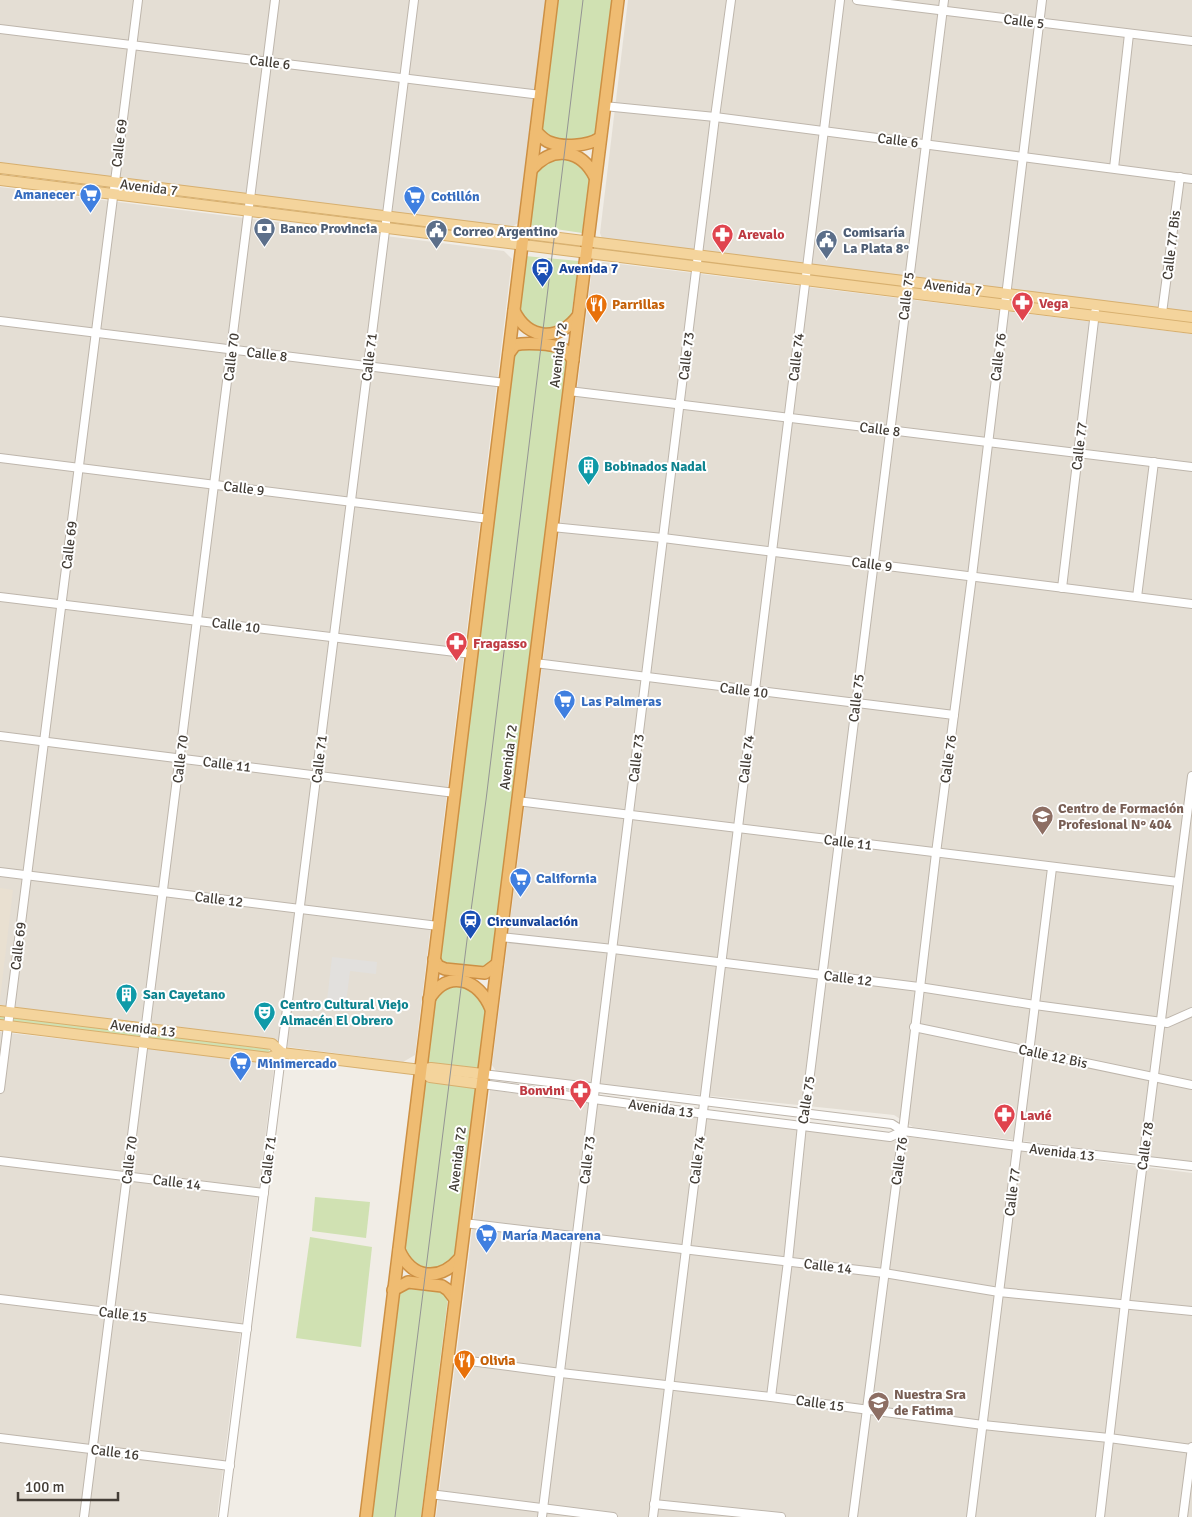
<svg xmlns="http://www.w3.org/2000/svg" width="1192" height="1517" font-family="Signika,sans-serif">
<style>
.residential{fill:#e4ded4}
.education{fill:#e9e0d1}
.green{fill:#d0e1b2}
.parking{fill:#e2e0dd}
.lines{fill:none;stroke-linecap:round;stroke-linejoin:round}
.minor-casing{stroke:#beb6ac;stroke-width:10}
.major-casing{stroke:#d7af6e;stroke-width:12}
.highway-casing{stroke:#cd9044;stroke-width:14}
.minor{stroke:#fff;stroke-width:8}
.major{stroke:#f4d49c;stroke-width:10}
.highway{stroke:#efbc72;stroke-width:11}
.tram{stroke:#949494;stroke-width:1}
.labels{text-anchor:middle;stroke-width:4;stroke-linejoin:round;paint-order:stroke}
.street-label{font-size:14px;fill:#433d36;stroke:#fff}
.shop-label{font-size:14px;font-weight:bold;fill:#366cbe;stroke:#fff;text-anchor:start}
.service-label{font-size:14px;font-weight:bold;fill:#4e5e75;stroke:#fff;text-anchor:start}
.health-label{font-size:14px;font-weight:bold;fill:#be3a42;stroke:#fff;text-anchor:start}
.transit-label{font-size:14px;font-weight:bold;fill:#164399;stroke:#fff;text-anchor:start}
.food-label{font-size:14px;font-weight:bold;fill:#c56008;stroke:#fff;text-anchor:start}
.culture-label{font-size:14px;font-weight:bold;fill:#0d838f;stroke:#fff;text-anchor:start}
.education-label{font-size:14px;font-weight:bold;fill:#785e54;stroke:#fff;text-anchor:start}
</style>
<rect width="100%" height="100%" fill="#f1ede6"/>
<g class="residential">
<path d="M0,0H546L520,222L508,229L0,164Z"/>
<path d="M628,0H1192V314L603,241L600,233Z"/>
<path d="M0,187L504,251L512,259L415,1055L403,1062L288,1047L278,1041L0,1006Z"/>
<path d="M603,262L1192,334V1162L913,1127L894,1115L498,1074L492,1065L592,270Z"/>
<path d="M0,1032L266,1062L274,1068L217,1517H0Z"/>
<path d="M490,1090L896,1140L909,1137L1192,1173V1517H436Z"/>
</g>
<path class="education" d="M0,888L13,890L0,1000Z"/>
<g class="green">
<path d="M558,0H612L595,136L586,143L550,139L542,130Z"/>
<path d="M551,157L575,159L586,171L589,180L582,233L529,225L537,171Z"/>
<path d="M525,256L579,261L571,317C556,334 545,330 526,323L518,306Z"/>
<path d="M516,347L561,350L567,358L491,965L485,971L439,962L513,351Z"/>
<path d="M454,984L473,988L486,1008L479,1070L425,1064L433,1001L436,995Z"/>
<path d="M0,1016L268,1049L271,1053L266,1055L0,1022Z"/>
<path d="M423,1079L477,1086L455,1253C447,1269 438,1270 422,1270L408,1256L405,1247Z"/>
<path d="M315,1197L370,1202L366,1238L312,1231Z"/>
<path d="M310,1237L372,1247L361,1347L296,1338Z"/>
<path d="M406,1286L443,1289L448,1297L421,1517H372L400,1292Z"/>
</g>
<path class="parking" d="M332,957L377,962L376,974L350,971L345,1011L326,1009Z"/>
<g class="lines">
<defs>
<g id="minor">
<path d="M857,0L1192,41"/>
<path d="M0,29L541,95"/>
<path d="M604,106L715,117L1192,179"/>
<path d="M1114,168L1129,34"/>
<path d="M1162,313L1180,177"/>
<path d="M0,321L505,383"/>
<path d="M569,391L1192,467"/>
<path d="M0,458L489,519"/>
<path d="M552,527L663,538L1192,604"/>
<path d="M1062,588L1095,312"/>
<path d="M0,597L472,654"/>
<path d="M1137,597L1154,462"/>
<path d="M535,663L954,715"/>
<path d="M0,736L455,793"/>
<path d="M517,801L1178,882"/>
<path d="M0,872L438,926"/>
<path d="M500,937L613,949L919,987L1035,1005L1162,1022L1167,1023L1192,1012"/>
<path d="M914,1027L1192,1085"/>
<path d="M483,1074L892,1124L903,1131L1017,1146L1192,1166"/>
<path d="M482,1084L690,1112L890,1137L903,1131"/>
<path d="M0,1089L138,0"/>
<path d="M0,1161L264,1193"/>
<path d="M464,1223L884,1273L999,1292L1192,1311"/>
<path d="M0,1299L247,1329"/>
<path d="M447,1358L561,1373L771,1397L983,1425L1109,1438L1192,1449"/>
<path d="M771,1397L788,1261L802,1125L805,1114L944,0"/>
<path d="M0,1438L230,1466"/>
<path d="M430,1494L613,1517"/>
<path d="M654,1504L781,1517"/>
<path d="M84,1517L275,0"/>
<path d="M223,1517L414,0"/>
<path d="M542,1517L715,117L731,0"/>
<path d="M653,1517L840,0"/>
<path d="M853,1517L903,1131L936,853L972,576L1042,0"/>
<path d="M971,1517L1052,868"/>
<path d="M1100,1517L1125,1303L1192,776"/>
<path d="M1183,1517L1192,1447"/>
</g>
<g id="major">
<path d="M0,168L1192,317"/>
<path d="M0,180L1192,328"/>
<path d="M0,1011L272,1044L282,1053"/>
<path d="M0,1025L269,1058L282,1053L421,1070L431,1068L483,1074"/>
<path d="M421,1070L430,1077L482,1084"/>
</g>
<g id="highway">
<path d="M536,132C540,135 544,140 549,142C563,148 588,146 600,138"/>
<path d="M532,169C553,145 581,149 595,177"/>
<path d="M514,311C529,341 559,341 578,316"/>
<path d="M509,353L515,345C526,342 552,344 562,348C567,351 570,355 573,360"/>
<path d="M434,959L438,966L445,969L485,973L497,964"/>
<path d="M429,999C448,968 479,979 491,1009"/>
<path d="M399,1250C412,1279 439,1282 460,1258"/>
<path d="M393,1290L408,1282L442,1286L448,1290L455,1299"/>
<path d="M366,1517L552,0"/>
<path d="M428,1517L618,0"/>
</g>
</defs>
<use href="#minor" class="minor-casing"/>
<use href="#major" class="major-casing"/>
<use href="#highway" class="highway-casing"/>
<use href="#minor" class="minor"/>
<use href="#major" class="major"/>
<use href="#highway" class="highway"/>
<path class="tram" d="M395,1517L467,940L486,800L583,0"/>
</g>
<defs>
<symbol id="supermarket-pin" viewBox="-11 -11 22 30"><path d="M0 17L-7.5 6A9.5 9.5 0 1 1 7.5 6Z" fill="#3f7fe0" stroke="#fff"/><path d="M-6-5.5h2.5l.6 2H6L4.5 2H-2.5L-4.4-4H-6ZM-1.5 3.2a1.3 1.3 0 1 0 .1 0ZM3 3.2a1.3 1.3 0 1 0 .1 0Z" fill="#fff"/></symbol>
<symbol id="bank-pin" viewBox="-11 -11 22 30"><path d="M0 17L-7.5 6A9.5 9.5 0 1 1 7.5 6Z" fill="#5c6f8a" stroke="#fff"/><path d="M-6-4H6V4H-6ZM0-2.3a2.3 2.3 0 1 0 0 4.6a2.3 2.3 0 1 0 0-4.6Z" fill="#fff"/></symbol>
<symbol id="civic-pin" viewBox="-11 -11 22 30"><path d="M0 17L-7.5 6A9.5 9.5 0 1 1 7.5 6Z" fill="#5c6f8a" stroke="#fff"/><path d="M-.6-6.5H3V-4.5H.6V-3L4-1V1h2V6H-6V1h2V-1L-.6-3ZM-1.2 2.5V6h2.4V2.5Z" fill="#fff"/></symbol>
<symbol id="pharmacy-pin" viewBox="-11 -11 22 30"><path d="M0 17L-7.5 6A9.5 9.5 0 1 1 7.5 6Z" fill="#e0444e" stroke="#fff"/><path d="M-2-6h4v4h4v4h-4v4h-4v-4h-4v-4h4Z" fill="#fff"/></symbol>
<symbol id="station-pin" viewBox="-11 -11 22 30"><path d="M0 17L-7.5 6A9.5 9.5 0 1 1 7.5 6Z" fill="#1a4fb4" stroke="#fff"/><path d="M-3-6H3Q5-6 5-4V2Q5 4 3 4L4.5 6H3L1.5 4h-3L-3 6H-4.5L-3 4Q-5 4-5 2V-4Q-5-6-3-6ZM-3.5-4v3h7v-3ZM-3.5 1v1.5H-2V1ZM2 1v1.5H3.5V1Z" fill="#fff"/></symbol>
<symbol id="restaurant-pin" viewBox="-11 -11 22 30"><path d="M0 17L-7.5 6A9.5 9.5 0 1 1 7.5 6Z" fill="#e8710a" stroke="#fff"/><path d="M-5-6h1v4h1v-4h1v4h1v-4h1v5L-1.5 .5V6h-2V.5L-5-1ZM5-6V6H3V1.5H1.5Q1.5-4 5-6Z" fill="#fff"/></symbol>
<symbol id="building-pin" viewBox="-11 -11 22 30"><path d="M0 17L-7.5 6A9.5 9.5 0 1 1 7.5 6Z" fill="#0f9aa8" stroke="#fff"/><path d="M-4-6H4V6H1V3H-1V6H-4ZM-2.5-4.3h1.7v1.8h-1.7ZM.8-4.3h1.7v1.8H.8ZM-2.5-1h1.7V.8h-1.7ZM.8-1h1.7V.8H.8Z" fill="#fff"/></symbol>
<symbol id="school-pin" viewBox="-11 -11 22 30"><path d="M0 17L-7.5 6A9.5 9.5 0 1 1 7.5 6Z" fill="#8d6e63" stroke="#fff"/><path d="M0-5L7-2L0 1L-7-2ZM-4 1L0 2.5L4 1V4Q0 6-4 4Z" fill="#fff"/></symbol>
<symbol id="theatre-pin" viewBox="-11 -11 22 30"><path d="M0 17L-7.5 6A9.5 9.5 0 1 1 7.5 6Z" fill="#0f9aa8" stroke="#fff"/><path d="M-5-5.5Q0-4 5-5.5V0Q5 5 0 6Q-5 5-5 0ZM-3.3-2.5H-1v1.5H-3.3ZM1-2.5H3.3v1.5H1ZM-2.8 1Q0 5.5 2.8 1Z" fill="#fff"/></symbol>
</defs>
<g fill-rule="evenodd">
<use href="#supermarket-pin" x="78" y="182" width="25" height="34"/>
<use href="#supermarket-pin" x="402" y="184" width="25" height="34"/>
<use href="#bank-pin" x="252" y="216" width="25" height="34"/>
<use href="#civic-pin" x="424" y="218" width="25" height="34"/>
<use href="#pharmacy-pin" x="710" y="222" width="25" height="34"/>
<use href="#civic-pin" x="814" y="228" width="25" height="34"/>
<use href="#station-pin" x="530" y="256" width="25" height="34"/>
<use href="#pharmacy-pin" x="1010" y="290" width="25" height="34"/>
<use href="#restaurant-pin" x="584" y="292" width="25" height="34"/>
<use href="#building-pin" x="576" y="454" width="25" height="34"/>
<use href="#pharmacy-pin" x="444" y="630" width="25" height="34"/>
<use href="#supermarket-pin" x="552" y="688" width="25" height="34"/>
<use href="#school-pin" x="1030" y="804" width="25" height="34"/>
<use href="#supermarket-pin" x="508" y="866" width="25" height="34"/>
<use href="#station-pin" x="458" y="908" width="25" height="34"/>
<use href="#building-pin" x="114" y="982" width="25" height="34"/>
<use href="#theatre-pin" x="252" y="1000" width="25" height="34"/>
<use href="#supermarket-pin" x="228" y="1050" width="25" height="34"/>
<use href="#pharmacy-pin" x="568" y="1078" width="25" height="34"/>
<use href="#pharmacy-pin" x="992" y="1102" width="25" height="34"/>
<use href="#supermarket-pin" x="474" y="1222" width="25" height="34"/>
<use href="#restaurant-pin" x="452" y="1348" width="25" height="34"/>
<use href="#school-pin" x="866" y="1390" width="25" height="34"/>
</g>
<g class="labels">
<g class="street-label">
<text transform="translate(1024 21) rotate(7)" y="5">Calle 5</text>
<text transform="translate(270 62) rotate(7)" y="5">Calle 6</text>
<text transform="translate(898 140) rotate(7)" y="5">Calle 6</text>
<text transform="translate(119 143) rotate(-83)" y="5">Calle 69</text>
<text transform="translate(149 187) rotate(7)" y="5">Avenida 7</text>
<text transform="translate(1171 245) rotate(-83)" y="5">Calle 77 Bis</text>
<text transform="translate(953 287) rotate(7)" y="5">Avenida 7</text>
<text transform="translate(906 296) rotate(-83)" y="5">Calle 75</text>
<text transform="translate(267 354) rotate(7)" y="5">Calle 8</text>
<text transform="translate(558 355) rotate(-83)" y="5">Avenida 72</text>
<text transform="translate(686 356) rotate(-83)" y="5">Calle 73</text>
<text transform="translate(231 357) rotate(-83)" y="5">Calle 70</text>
<text transform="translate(369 357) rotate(-83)" y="5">Calle 71</text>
<text transform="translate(796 357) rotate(-83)" y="5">Calle 74</text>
<text transform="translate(998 357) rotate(-83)" y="5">Calle 76</text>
<text transform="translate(880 429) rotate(7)" y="5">Calle 8</text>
<text transform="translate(1079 446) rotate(-83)" y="5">Calle 77</text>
<text transform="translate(244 488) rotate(7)" y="5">Calle 9</text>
<text transform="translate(69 545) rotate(-83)" y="5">Calle 69</text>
<text transform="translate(872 564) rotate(7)" y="5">Calle 9</text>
<text transform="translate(236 625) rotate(7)" y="5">Calle 10</text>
<text transform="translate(744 690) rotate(7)" y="5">Calle 10</text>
<text transform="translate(856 698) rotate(-83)" y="5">Calle 75</text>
<text transform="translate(508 757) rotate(-83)" y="5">Avenida 72</text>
<text transform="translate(636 758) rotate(-83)" y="5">Calle 73</text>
<text transform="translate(180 759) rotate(-83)" y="5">Calle 70</text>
<text transform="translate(319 759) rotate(-83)" y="5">Calle 71</text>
<text transform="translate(746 759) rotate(-83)" y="5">Calle 74</text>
<text transform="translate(948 759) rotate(-82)" y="5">Calle 76</text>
<text transform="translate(227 764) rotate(7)" y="5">Calle 11</text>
<text transform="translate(848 842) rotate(7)" y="5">Calle 11</text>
<text transform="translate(219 899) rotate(7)" y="5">Calle 12</text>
<text transform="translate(18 946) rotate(-83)" y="5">Calle 69</text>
<text transform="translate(848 978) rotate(7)" y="5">Calle 12</text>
<text transform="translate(143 1028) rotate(7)" y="5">Avenida 13</text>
<text transform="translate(1053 1056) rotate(12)" y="5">Calle 12 Bis</text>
<text transform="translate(806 1100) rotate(-81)" y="5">Calle 75</text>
<text transform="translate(661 1108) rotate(8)" y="5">Avenida 13</text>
<text transform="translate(1145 1146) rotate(-82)" y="5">Calle 78</text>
<text transform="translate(1062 1152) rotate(7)" y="5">Avenida 13</text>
<text transform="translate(457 1159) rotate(-83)" y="5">Avenida 72</text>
<text transform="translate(129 1160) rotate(-83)" y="5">Calle 70</text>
<text transform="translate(268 1160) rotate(-83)" y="5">Calle 71</text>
<text transform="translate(587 1160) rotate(-83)" y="5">Calle 73</text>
<text transform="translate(697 1160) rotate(-83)" y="5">Calle 74</text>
<text transform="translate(899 1161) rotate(-82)" y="5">Calle 76</text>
<text transform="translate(177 1182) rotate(7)" y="5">Calle 14</text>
<text transform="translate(1012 1192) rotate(-83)" y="5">Calle 77</text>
<text transform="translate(828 1266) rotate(7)" y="5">Calle 14</text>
<text transform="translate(123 1314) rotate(7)" y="5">Calle 15</text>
<text transform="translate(820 1403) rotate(8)" y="5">Calle 15</text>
<text transform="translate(115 1452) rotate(7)" y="5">Calle 16</text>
</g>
<g class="shop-label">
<text x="75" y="199" text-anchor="end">Amanecer</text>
<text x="431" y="201">Cotillón</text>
<text x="581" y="706">Las Palmeras</text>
<text x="536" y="883">California</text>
<text x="257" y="1068">Minimercado</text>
<text x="502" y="1240">María Macarena</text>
</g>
<g class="service-label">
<text x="280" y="233">Banco Provincia</text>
<text x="453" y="236">Correo Argentino</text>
<text x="843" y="237">Comisaría<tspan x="843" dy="16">La Plata 8°</tspan></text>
</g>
<g class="health-label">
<text x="738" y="239">Arevalo</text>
<text x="1039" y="308">Vega</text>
<text x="473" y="648">Fragasso</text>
<text x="565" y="1095" text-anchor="end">Bonvini</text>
<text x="1020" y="1120">Lavié</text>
</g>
<g class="transit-label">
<text x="559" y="273">Avenida 7</text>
<text x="487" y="926">Circunvalación</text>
</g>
<g class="food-label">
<text x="612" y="309">Parrillas</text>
<text x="480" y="1365">Olivia</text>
</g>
<g class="culture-label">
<text x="604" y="471">Bobinados Nadal</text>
<text x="143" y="999">San Cayetano</text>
<text x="280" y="1009">Centro Cultural Viejo<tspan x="280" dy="16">Almacén El Obrero</tspan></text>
</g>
<g class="education-label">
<text x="1058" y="813">Centro de Formación<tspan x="1058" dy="16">Profesional N° 404</tspan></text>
<text x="894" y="1399">Nuestra Sra<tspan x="894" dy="16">de Fatima</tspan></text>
</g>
</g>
<path d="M18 1492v8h100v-8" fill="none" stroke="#433d36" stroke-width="2.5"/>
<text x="25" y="1492" font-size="15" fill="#433d36" stroke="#ffffff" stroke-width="4" paint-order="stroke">100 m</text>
</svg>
